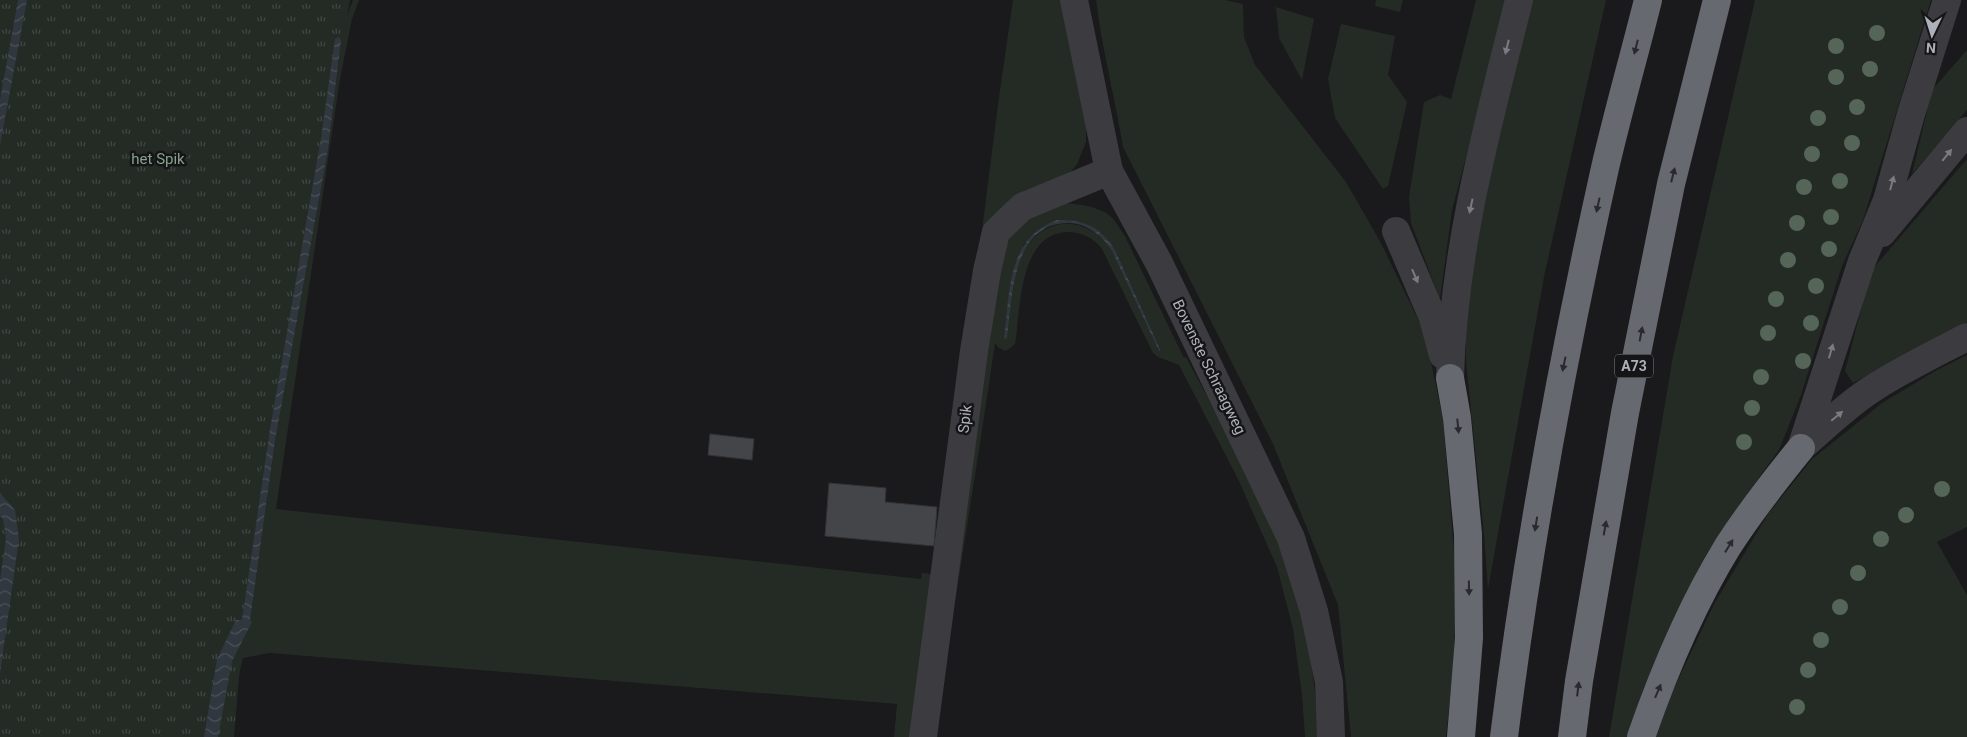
<svg xmlns="http://www.w3.org/2000/svg" width="1967" height="737" font-family="Roboto,sans-serif">
<style>
.grass{fill:#242b25;fill-rule:evenodd}
.park{fill:url(#park-tufts)}
.water{fill:url(#water-waves)}
.building{fill:#444548;stroke:#343437}
.lines{fill:none;stroke-linecap:round;stroke-linejoin:round}
.minor{stroke:#3b3b40;stroke-width:28}
.highway{stroke:#676971;stroke-width:28}
.tree{fill:#556558}
.oneway{fill:#7a7b83}
.oneway2{fill:#2a292d}
.labels{text-anchor:middle;stroke-width:5;stroke-linejoin:round;paint-order:stroke}
.shield{fill:#151416;stroke:#7f8189;stroke-width:1}
.shield-label{font-size:14px;font-weight:bold;fill:#adb0ba}
.park-label{font-size:15px;fill:#86a389;stroke:#151416}
.street-label{font-size:15px;fill:#adb0ba;stroke:#151416}
</style>
<defs>
<pattern id="park-tufts" width="24" height="20" patternUnits="userSpaceOnUse" patternTransform="scale(1.25)"><rect width="24" height="20" fill="#242b25"/><path d="M3 7l-1-3M5 7V3M7 7l1-3M15 17l-1-3M17 17v-4M19 17l1-3" fill="none" stroke="#414743"/></pattern>
<pattern id="water-waves" width="16" height="10" patternUnits="userSpaceOnUse" patternTransform="scale(1.25)"><rect width="16" height="10" fill="#30373f"/><path d="M0 5q4-4 8 0t8 0" fill="none" stroke="#4b5159"/></pattern>
</defs>
<rect width="100%" height="100%" fill="#1a191b"/>
<g class="grass">
<path d="M353,0H359L352,19L340,79L276,509L921,579L922,573L931,574L915,737H894L897,704L270,653L243,658L229,717L232,661L251,622L250,621L275,441L328,150L341,40L242,620L0,737V145L348,13Z"/>
<path d="M1013,0H1064L1086,119V142L1077,164L1067,177L1003,218L966,357L998,104Z"/>
<path d="M1096,0H1225L1243,4L1244,37L1255,65L1346,182L1381,243L1425,334L1443,419L1457,588L1453,668L1446,737H1351L1338,605L1273,444L1123,147C1115,98 1102,49 1096,0Z"/>
<path d="M1376,0H1403L1400,12L1375,6Z"/>
<path d="M1476,0H1508L1452,210L1440,299L1411,223L1409,197L1424,102L1440,95L1451,99Z"/>
<path d="M1525,0H1606L1544,277L1488,589L1484,535L1466,362V294Z"/>
<path d="M1755,0H1931L1863,220L1842,266L1801,395L1779,450L1737,508L1704,558L1669,628L1628,737H1609L1673,356Z"/>
<path d="M1276,7L1314,19L1302,80L1279,38Z"/>
<path d="M1341,24L1395,36L1388,75L1407,102L1388,186L1383,189L1335,118L1328,79Z"/>
<path d="M1967,50V110L1912,174L1932,90Z"/>
<path d="M1967,159V322L1853,383L1845,371L1871,271Z"/>
<path d="M1056,203C1073,203 1102,205 1114,220C1117,224 1121,230 1125,236L1182,354L1184,358L1186,357C1222,426 1265,495 1289,569C1307,623 1316,680 1318,737H1305L1302,695L1293,629L1277,567L1238,479L1179,365L1158,357L1153,353L1102,249C1094,238 1081,232 1068,232C1018,233 1021,310 1015,344L1009,349L1005,351L998,347L995,343C977,469 955,596 937,722L1000,252L1015,225ZM1057,220C1086,226 1098,223 1115,250L1161,351H1159L1112,251C1088,215 1046,214 1023,252C1020,257 1018,265 1016,271L1024,244Z"/>
<path d="M1967,355V527L1937,542L1967,595V737H1654L1659,720L1714,604L1768,514L1812,459L1882,403L1937,370Z"/>
</g>
<path class="park" d="M0,0H350L253,513L234,737H0Z"/>
<g class="water">
<path d="M18,0H27L0,145V100Z"/>
<path d="M339,37L341,40L328,150L275,441L250,621L252,622L232,661L218,737H204L217,659L236,620H242L270,429L321,138L335,39Z"/>
<path d="M1057,220C1084,220 1100,226 1115,250L1161,351H1159L1112,251C1102,236 1087,223 1068,223C1012,223 1012,298 1007,338L1004,339C1010,294 1006,238 1057,220Z"/>
<path d="M0,493L15,510L19,539L0,673V580L6,539L3,519L0,516Z"/>
</g>
<g class="building">
<path d="M710,434L754,439L752,460L708,455Z"/>
<path d="M829,483L886,488L885,502L937,507L934,546L825,536Z"/>
</g>
<g class="lines">
<g class="minor">
<path d="M1074,0L1109,171L1159,263L1291,538L1314,611L1329,682L1331,737"/>
<path d="M1396,231L1433,318L1443,355"/>
<path d="M1882,233L1967,131"/>
<path d="M1450,378C1453,250 1488,124 1519,0"/>
<path d="M1804,445C1827,425 1849,403 1875,387C1905,368 1936,353 1967,337"/>
<path d="M1801,448L1862,261L1887,200L1911,114L1947,0"/>
<path d="M923,737L974,351L987,271L996,232L1022,207L1109,171"/>
</g>
<g class="highway">
<path d="M1450,378L1457,418L1468,534L1469,638L1461,737"/>
<path d="M1504,737C1528,546 1563,356 1605,168C1618,112 1634,56 1648,0"/>
<path d="M1572,737L1579,681L1625,413L1671,184L1717,0"/>
<path d="M1641,737C1664,671 1691,606 1728,546C1750,512 1775,480 1801,448"/>
</g>
</g>
<g class="tree">
<circle cx="1877" cy="33" r="8"/>
<circle cx="1836" cy="46" r="8"/>
<circle cx="1870" cy="69" r="8"/>
<circle cx="1836" cy="77" r="8"/>
<circle cx="1857" cy="107" r="8"/>
<circle cx="1818" cy="118" r="8"/>
<circle cx="1852" cy="143" r="8"/>
<circle cx="1812" cy="154" r="8"/>
<circle cx="1840" cy="181" r="8"/>
<circle cx="1804" cy="187" r="8"/>
<circle cx="1831" cy="217" r="8"/>
<circle cx="1797" cy="223" r="8"/>
<circle cx="1829" cy="249" r="8"/>
<circle cx="1788" cy="260" r="8"/>
<circle cx="1816" cy="286" r="8"/>
<circle cx="1776" cy="299" r="8"/>
<circle cx="1811" cy="323" r="8"/>
<circle cx="1768" cy="333" r="8"/>
<circle cx="1803" cy="361" r="8"/>
<circle cx="1761" cy="377" r="8"/>
<circle cx="1752" cy="408" r="8"/>
<circle cx="1744" cy="442" r="8"/>
<circle cx="1942" cy="489" r="8"/>
<circle cx="1906" cy="515" r="8"/>
<circle cx="1881" cy="539" r="8"/>
<circle cx="1858" cy="573" r="8"/>
<circle cx="1840" cy="607" r="8"/>
<circle cx="1821" cy="640" r="8"/>
<circle cx="1808" cy="670" r="8"/>
<circle cx="1797" cy="707" r="8"/>
</g>
<defs><path id="oneway-solid" d="M-6-.8H1V-3.2L6.5 0L1 3.2V.8H-6Z" transform="scale(1.25)"/></defs>
<g class="oneway">
<use href="#oneway-solid" transform="translate(1507 47) rotate(104)"/>
<use href="#oneway-solid" transform="translate(1947 155) rotate(-51)"/>
<use href="#oneway-solid" transform="translate(1892 183) rotate(-75)"/>
<use href="#oneway-solid" transform="translate(1471 206) rotate(102)"/>
<use href="#oneway-solid" transform="translate(1415 276) rotate(67)"/>
<use href="#oneway-solid" transform="translate(1831 351) rotate(-74)"/>
<use href="#oneway-solid" transform="translate(1837 416) rotate(-40)"/>
</g>
<g class="oneway2">
<use href="#oneway-solid" transform="translate(1636 47) rotate(104)"/>
<use href="#oneway-solid" transform="translate(1673 175) rotate(-76)"/>
<use href="#oneway-solid" transform="translate(1598 205) rotate(102)"/>
<use href="#oneway-solid" transform="translate(1641 334) rotate(-79)"/>
<use href="#oneway-solid" transform="translate(1564 364) rotate(102)"/>
<use href="#oneway-solid" transform="translate(1458 426) rotate(84)"/>
<use href="#oneway-solid" transform="translate(1536 524) rotate(99)"/>
<use href="#oneway-solid" transform="translate(1605 528) rotate(-80)"/>
<use href="#oneway-solid" transform="translate(1729 546) rotate(-58)"/>
<use href="#oneway-solid" transform="translate(1469 588) rotate(89)"/>
<use href="#oneway-solid" transform="translate(1578 689) rotate(-83)"/>
<use href="#oneway-solid" transform="translate(1658 691) rotate(-67)"/>
</g>
<g class="labels">
<rect class="shield" x="1615" y="354.5" width="38" height="23" rx="4"/>
<g class="shield-label">
<text x="1634" y="371">A73</text>
</g>
<g class="park-label">
<text x="158" y="164">het Spik</text>
</g>
<g class="street-label">
<text transform="translate(1209 367) rotate(64)" y="5">Bovenste Schraagweg</text>
<text transform="translate(965 419) rotate(-83)" y="5">Spik</text>
</g>
</g>
<g transform="translate(1932 35) rotate(184)" stroke="#151416" stroke-width="4" paint-order="stroke">
<path d="M0-4L9 19L0 12L-9 19Z" fill="#adb0ba"/>
<text y="-8" font-size="14" font-weight="bold" text-anchor="middle" fill="#adb0ba">N</text>
</g>
</svg>
